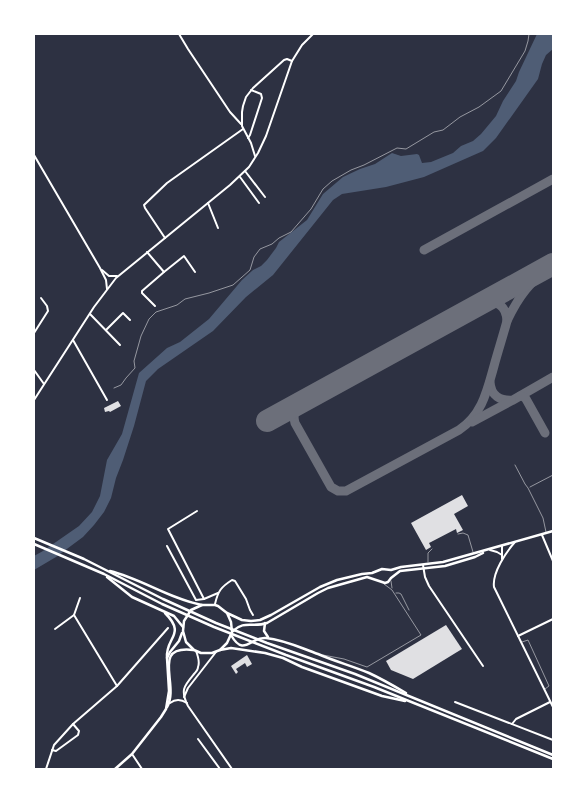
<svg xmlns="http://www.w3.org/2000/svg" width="587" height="803" font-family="Overpass,sans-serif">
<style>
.water{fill:#4f5d75}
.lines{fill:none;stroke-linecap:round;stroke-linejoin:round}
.taxiway{stroke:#6c6f7a;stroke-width:9}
.runway{stroke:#6c6f7a;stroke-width:22}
.building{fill:#e0e0e3}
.path{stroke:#fff;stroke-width:0.5}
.service{stroke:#fff;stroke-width:0.5}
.minor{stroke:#fff;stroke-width:2}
.tertiary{stroke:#fff;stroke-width:2}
.primary{stroke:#fff;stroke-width:2.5}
.trunk{stroke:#fff;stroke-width:2.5}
</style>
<rect width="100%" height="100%" fill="#2d3142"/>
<path class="water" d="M537,34H553V49L546,55L542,64L538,79L496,138L483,151L424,177L386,187L342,194L333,200L273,275L246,297L213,331L158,369L146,381L134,426L123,460L116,478L111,498L104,512L94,525L83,537L56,557L34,570V556L43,551L79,526L92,512L100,496L107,460L122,434L139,373L167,348L180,342L209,319L242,280L253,270L261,266L267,260L276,248L279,242L307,220L323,194L343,177L360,169L375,164L392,153L401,156L417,154L419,155L422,163L431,162L453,153L461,146L473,141L481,134L496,116L503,101L516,81L519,72Z"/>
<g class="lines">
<g class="taxiway">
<path d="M424,250L553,179"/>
<path d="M481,304C496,300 506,304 507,321C518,297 531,280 553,265"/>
<path d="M490,382C491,396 500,401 513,400L553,377"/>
<path d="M520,396L524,397L526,399L545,433"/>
<path d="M305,401C296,407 292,412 295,423L331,487L338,491H346L459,430C482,415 487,391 494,366C498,351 503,336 507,321"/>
<path d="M472,422L511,401"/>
</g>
<path class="runway" d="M267,421L553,264"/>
</g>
<g class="building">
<path d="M118,401L121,406L110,412L109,411L105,412L104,408Z"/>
<path d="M462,495L468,506L454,514L463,530L457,533L456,529L431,542L429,543L431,547L426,550L411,523Z"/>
<path d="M446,625L462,649L413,679L391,670L386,661Z"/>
<path d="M247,655L252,664L247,667L245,663L236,669L238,672L236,674L231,666Z"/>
</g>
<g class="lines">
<path class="path" d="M114,388L121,385L126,378L135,368L134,361L141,336L149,319L156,312L177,305L185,299L209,293L233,285L250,270L254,257L260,249L272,244L279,238L291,232L311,209L323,189L332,181L351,170L364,165L397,148L406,149L434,132L443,130L460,117L479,107L501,91L525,51L528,41L529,34"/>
<g class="service">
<path d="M515,465L525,484L528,488L543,518L546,532"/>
<path d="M530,487L553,475"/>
<path d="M458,534L463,533L468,535L473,552"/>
<path d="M428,562V553L432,549"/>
<path d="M391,581L392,588"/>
<path d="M396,593H399L401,594L409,610"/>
<path d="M522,642L528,640L549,686L545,689"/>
<path d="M323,655L344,659L367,667L421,635L392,590L384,584"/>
</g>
<g class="minor">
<path d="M179,34L188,49L230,112L241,124"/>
<path d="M248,138L250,135L262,98L261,94L251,90"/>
<path d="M255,156L251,143L242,126V112L243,106L246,97L253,88L284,60L287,59L292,61"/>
<path d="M245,171L265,197"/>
<path d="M240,177L259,203"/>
<path d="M208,203L218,228"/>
<path d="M165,238L145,208L144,205L167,183L243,129"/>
<path d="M147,252L164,272L184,256L195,272"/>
<path d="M155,306L142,293V291L164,272"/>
<path d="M90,314L120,345"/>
<path d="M106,330L123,313L130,320"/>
<path d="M34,333L48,311L47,306L41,298"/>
<path d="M73,340L107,400"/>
<path d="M34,370L44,384"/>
<path d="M197,511L168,529L204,599L218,593"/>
<path d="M542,535L553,561"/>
<path d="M515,542C506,552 492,573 494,587L553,707"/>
<path d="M167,546L196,600L204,599"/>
<path d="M502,546V559"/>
<path d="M490,550L497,552L502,555"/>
<path d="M423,565L425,577L429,586L483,666"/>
<path d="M215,604C218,591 221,587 232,580L235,581L246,599L250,610L253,615"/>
<path d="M74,615L80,598"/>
<path d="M55,629L74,615L117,686"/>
<path d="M518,636L553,619"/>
<path d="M196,651C198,656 200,662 198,667C198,670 196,672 194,674C184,686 180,690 188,706L232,769"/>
<path d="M184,697L188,688L216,652"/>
<path d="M455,702L553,740"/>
<path d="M170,703C175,699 181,699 187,703"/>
<path d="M512,724L516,719L550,702"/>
<path d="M198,739L220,769"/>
<path d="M52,750L56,751L78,735L79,731L73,724"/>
<path d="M132,754L142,769"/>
<path d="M46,769L54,745L73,724L117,686L168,628"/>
</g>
<g class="tertiary">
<path d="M34,155L100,268L106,280L107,289"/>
<path d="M102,270L109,276H117"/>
<path d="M34,400L94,307L116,278L230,185L249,167L258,153L266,136L292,61L302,45L313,34"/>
</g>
<g class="primary">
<path d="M227,613L231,622L232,632L227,643L220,650L212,653H201L194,650L186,642L183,631L184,621L191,610L202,605H215L218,606L227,613L242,620L251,621L260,620L271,615L320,587L337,580L362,574L372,573L382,569L391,570L401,567L443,562L553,531"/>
<path d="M233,631C244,620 253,628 267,623L318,593L328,588L367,577L385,583L388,582L391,578L400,571L445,566L475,557L483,553"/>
<path d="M167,707C180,685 150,645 193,650"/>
<path d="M115,769L132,754L161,717L166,709L169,691L167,658L170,652L179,641L182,633"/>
</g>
<g class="trunk">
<path d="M34,538L84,559L163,599L216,623L267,643L355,674L553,755"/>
<path d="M34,544L104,574L162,604L214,627L286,655L374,687L553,759"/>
<path d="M110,571C142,579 170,599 202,605"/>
<path d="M107,577L132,597L174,616L183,627"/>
<path d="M165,613C187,635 165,637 167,658"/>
<path d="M265,623L264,631L268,637"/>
<path d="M231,635C244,658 251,636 266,638C285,640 301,648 318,654C334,661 352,666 369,673C382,679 394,686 406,693"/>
<path d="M220,650L231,648L265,653L283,658L302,667L382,696L405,701"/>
</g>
</g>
<rect width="587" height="803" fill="none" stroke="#ffffff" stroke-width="70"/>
</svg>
